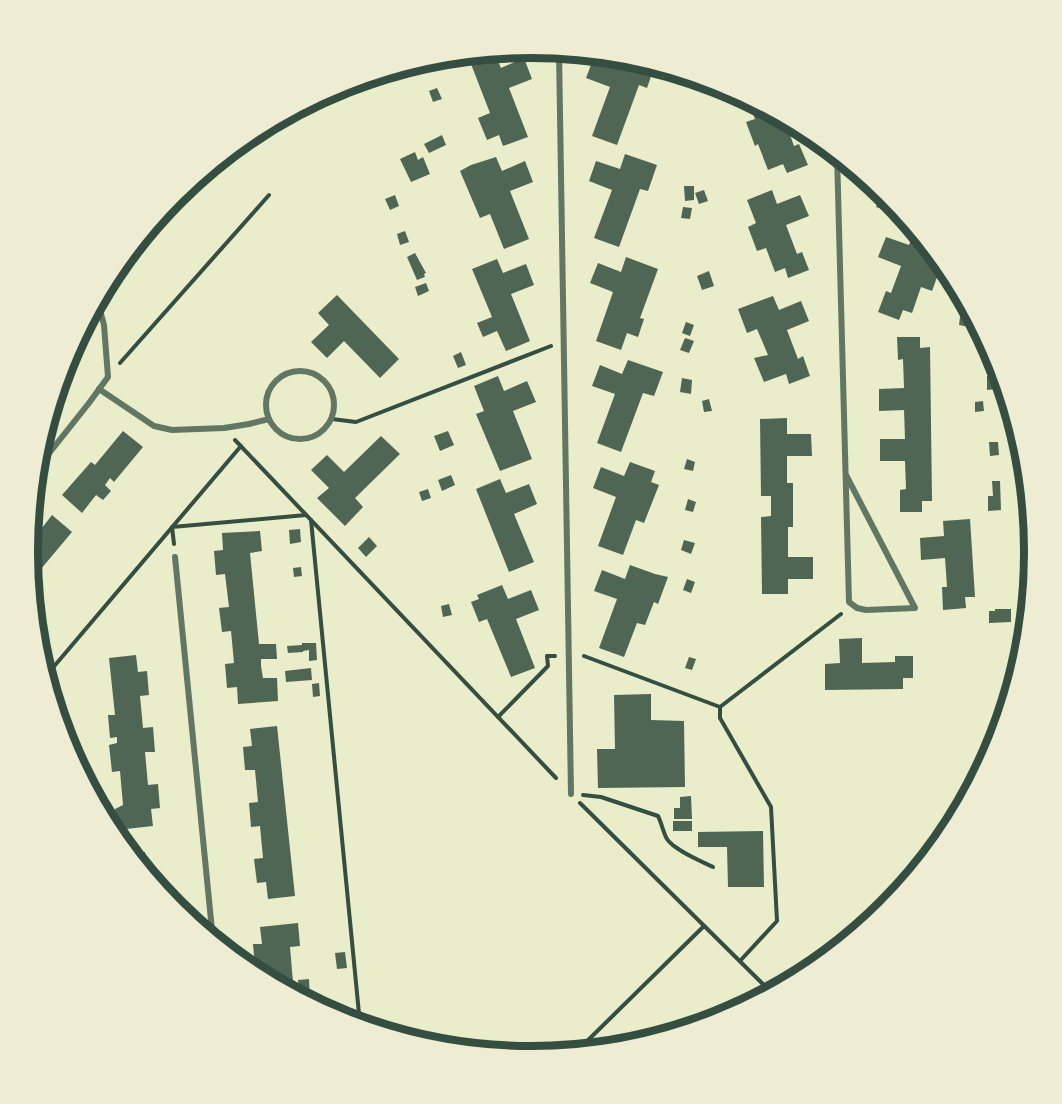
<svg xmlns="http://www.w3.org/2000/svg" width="1062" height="1104" font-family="Bitter,serif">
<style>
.building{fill:#4f6655}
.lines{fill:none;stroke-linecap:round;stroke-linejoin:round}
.path{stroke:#344e41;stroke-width:4}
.minor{stroke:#617663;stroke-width:6}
.rim{fill:none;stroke:#344e41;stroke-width:8}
</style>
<rect width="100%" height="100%" fill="#e9edc9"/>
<g class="building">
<path d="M495,54L501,68L524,58L532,79L509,88L528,137L503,146L499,135L487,140L478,118L490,113L471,64Z"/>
<path d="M594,57L618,66L621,57L630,58L655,65L647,88L639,85L617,145L592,136L610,87L586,78Z"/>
<path d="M437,88L442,99L433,102L429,91Z"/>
<path d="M747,99L784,118L794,146L799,144L808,165L787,173L783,164L768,170L758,144L755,146L746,122L755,119Z"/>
<path d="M442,135L446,145L429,153L424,144Z"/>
<path d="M415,152L418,160L423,157L430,174L411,182L400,159Z"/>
<path d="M625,154L657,165L648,191L640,189L619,247L594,238L612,190L589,181L596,161L620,169Z"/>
<path d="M496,157L502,171L525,161L533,182L510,191L529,239L504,249L490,214L480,218L460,171L471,165Z"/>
<path d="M684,186H694V200L685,201Z"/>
<path d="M704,190L708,201L699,204L695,193Z"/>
<path d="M772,190L777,204L800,195L809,216L786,225L797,254L802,252L809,270L788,278L785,268L775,272L766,248L757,251L748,227L756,223L747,200Z"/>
<path d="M882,191L899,210L897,214L876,207Z"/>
<path d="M395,195L399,206L390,210L385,199Z"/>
<path d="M683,207L692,208L690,219L681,218Z"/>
<path d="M405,231L409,242L400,245L397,234Z"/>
<path d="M914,232L918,233L934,253L930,264L940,269L932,291L921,287L912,313L903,310L899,320L878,312L886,291L891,293L901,266L878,257L886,237L909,245Z"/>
<path d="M415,253L426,273L424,274L425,277L417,280L407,257Z"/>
<path d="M626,257L658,269L640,318L644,319L638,337L627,333L621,350L596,341L613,292L590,283L598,263L621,272Z"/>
<path d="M497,259L503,273L526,264L534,285L511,294L530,341L506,351L497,331L483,337L477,323L492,317L472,269Z"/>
<path d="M709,271L714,286L702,290L697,276Z"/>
<path d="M426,283L429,291L418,296L415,287Z"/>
<path d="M337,295L399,359L380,378L344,341L327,358L311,342L329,325L318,313Z"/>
<path d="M773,296L779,310L801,301L809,321L787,330L798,359L803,356L810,376L789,384L786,374L764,382L754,358L768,355L757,329L747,333L738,309Z"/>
<path d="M961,309L971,310L976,320L974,328L959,325Z"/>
<path d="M686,322L694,325L690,336L682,333Z"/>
<path d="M897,337H920V348L930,347L932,501H922V512H900V490L906,489L905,461H880V439H905L904,410L879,411V389L904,388L903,359L898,360Z"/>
<path d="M685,338L694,341L689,353L680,350Z"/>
<path d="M461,352L466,365L458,368L453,356Z"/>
<path d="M628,360L663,372L654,396L643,393L621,452L597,443L615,394L592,386L600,365L622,374Z"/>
<path d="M498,376L504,391L527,381L536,402L513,411L532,459L500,471L476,414L484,411L474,386Z"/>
<path d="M987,376H997V389L987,390Z"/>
<path d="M682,378L692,380L691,394L680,392Z"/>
<path d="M709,399L712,411L704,412L702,401Z"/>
<path d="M983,401L984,411L975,412V402Z"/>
<path d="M787,418V434H811L812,456H787V483H793V527H788V557H813V579H788V594H762L761,517L771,516V496H761L760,419Z"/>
<path d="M123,431L143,447L114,482L110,478L105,485L111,491L103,500L96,495L82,513L62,495L91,462L95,465Z"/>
<path d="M448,431L454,445L440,451L434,436Z"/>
<path d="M381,436L400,454L355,498L363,507L345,526L317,498L329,488L311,470L327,455L344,472Z"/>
<path d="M989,442H998L999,455L990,456Z"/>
<path d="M687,459L695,462L693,471L684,469Z"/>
<path d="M630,462L655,471L651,482L659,485L644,523L636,520L623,555L598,546L616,497L593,488L601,467L624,476Z"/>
<path d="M451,475L455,485L442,491L438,480Z"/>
<path d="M500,479L506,493L529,484L537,504L514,514L534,562L509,572L476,489Z"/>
<path d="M992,481H1000L1001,510L988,511V496H993Z"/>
<path d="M428,489L431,498L422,501L419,492Z"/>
<path d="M688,499L696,502L693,512L685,510Z"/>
<path d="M52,515L72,532L30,582L28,546Z"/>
<path d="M970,519L975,597H965L966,608L943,610L942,587H947L945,558L921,560L920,538L944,536L943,521Z"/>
<path d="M300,529L301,542L290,544L289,530Z"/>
<path d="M260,531L262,551L250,553L259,644H276L277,659H261V666L263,678H277L278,701L238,704L237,687L227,688L225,664L234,663L231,631L222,632L219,608L229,607L225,574L216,575L214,551L223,550L222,533Z"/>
<path d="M369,537L377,546L366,557L358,548Z"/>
<path d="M684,540L695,543L691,554L681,550Z"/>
<path d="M630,565L655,574L668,577L658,604L654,602L645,625L637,623L624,657L599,648L617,599L594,591L602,570L625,579Z"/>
<path d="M301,567L302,576L294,577L293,568Z"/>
<path d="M687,579L695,582L691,593L683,590Z"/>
<path d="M502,585L508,599L531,590L539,610L516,619L535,668L511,677L487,619L479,622L471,602L479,599L477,595Z"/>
<path d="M449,604L452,615L443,617L441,606Z"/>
<path d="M995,609H1011V622L989,623V611H995Z"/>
<path d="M862,638V663L895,662V656H913V678H903V689L825,690V664L840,663L839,639Z"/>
<path d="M302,643H316L317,660L309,661V650L303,651V652L288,653L287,646L302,645Z"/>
<path d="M136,655L138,672L147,671L149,695L140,696L143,728L153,727L155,752H145L148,785L158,784L160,808L151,809L153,826L117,830L115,809L123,805L120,771L112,772L109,745L117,743V737L110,738L108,715H115L109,658Z"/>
<path d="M689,657L696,659L692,670L685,668Z"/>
<path d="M311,668L312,680L286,682L285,671Z"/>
<path d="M319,683L320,696L313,697L312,684Z"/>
<path d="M651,694V720L684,721L685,787L598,788L597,749H615L614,695Z"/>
<path d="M277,726L295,896L268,899L266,882L257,883L254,859L263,858L260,826L251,827L249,803L258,802L255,770H245L243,747L252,746L250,729Z"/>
<path d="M691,796L692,819H674V808H680V797Z"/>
<rect x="673" y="821" width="19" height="10"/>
<path d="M763,831L764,887H728L727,847H698V832Z"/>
<path d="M145,852L147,870L157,869L158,889L130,854Z"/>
<path d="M298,923L300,946L290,947L294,994L266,979L264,967L255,968L253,944H262L260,927Z"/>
<path d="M345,952L347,968L337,969L335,953Z"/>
<path d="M309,979L310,1001H307L299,997L298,980Z"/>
</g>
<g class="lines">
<g class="path">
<path d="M120,363L269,195"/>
<path d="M332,419L356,422L551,346"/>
<path d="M235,440L556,778"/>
<path d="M311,520L360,1024"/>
<path d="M174,544L172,527L306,515"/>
<path d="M584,656L720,707L841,614"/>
<path d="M45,677L241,446"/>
<path d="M720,707V718L771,807L777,921L740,961"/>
<path d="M498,717L548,666L547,656H555"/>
<path d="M583,795L601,797L658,816C662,824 663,832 667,839C674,850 701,861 713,867"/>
<path d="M580,803L771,992"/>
<path d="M576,1052L704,926"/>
</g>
<g class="minor">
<path d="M559,51L571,794"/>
<path d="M837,154L849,602L857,608L866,610L915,608L846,475"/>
<circle cx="300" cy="405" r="34"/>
<path d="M99,389L154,426L172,430L224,428L249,424L269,419"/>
<path d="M35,471L89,403L108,377L104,325L97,299"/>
<path d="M175,557L213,940"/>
</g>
</g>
<path d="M0 0H1062V1104H0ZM531 58H531A493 493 0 0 1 1024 551V553A493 493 0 0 1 531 1046H531A493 493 0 0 1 38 553V551A493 493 0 0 1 531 58Z" fill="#eeecd3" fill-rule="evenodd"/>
<path class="rim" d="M531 58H531A493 493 0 0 1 1024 551V553A493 493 0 0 1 531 1046H531A493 493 0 0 1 38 553V551A493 493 0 0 1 531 58Z"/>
</svg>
